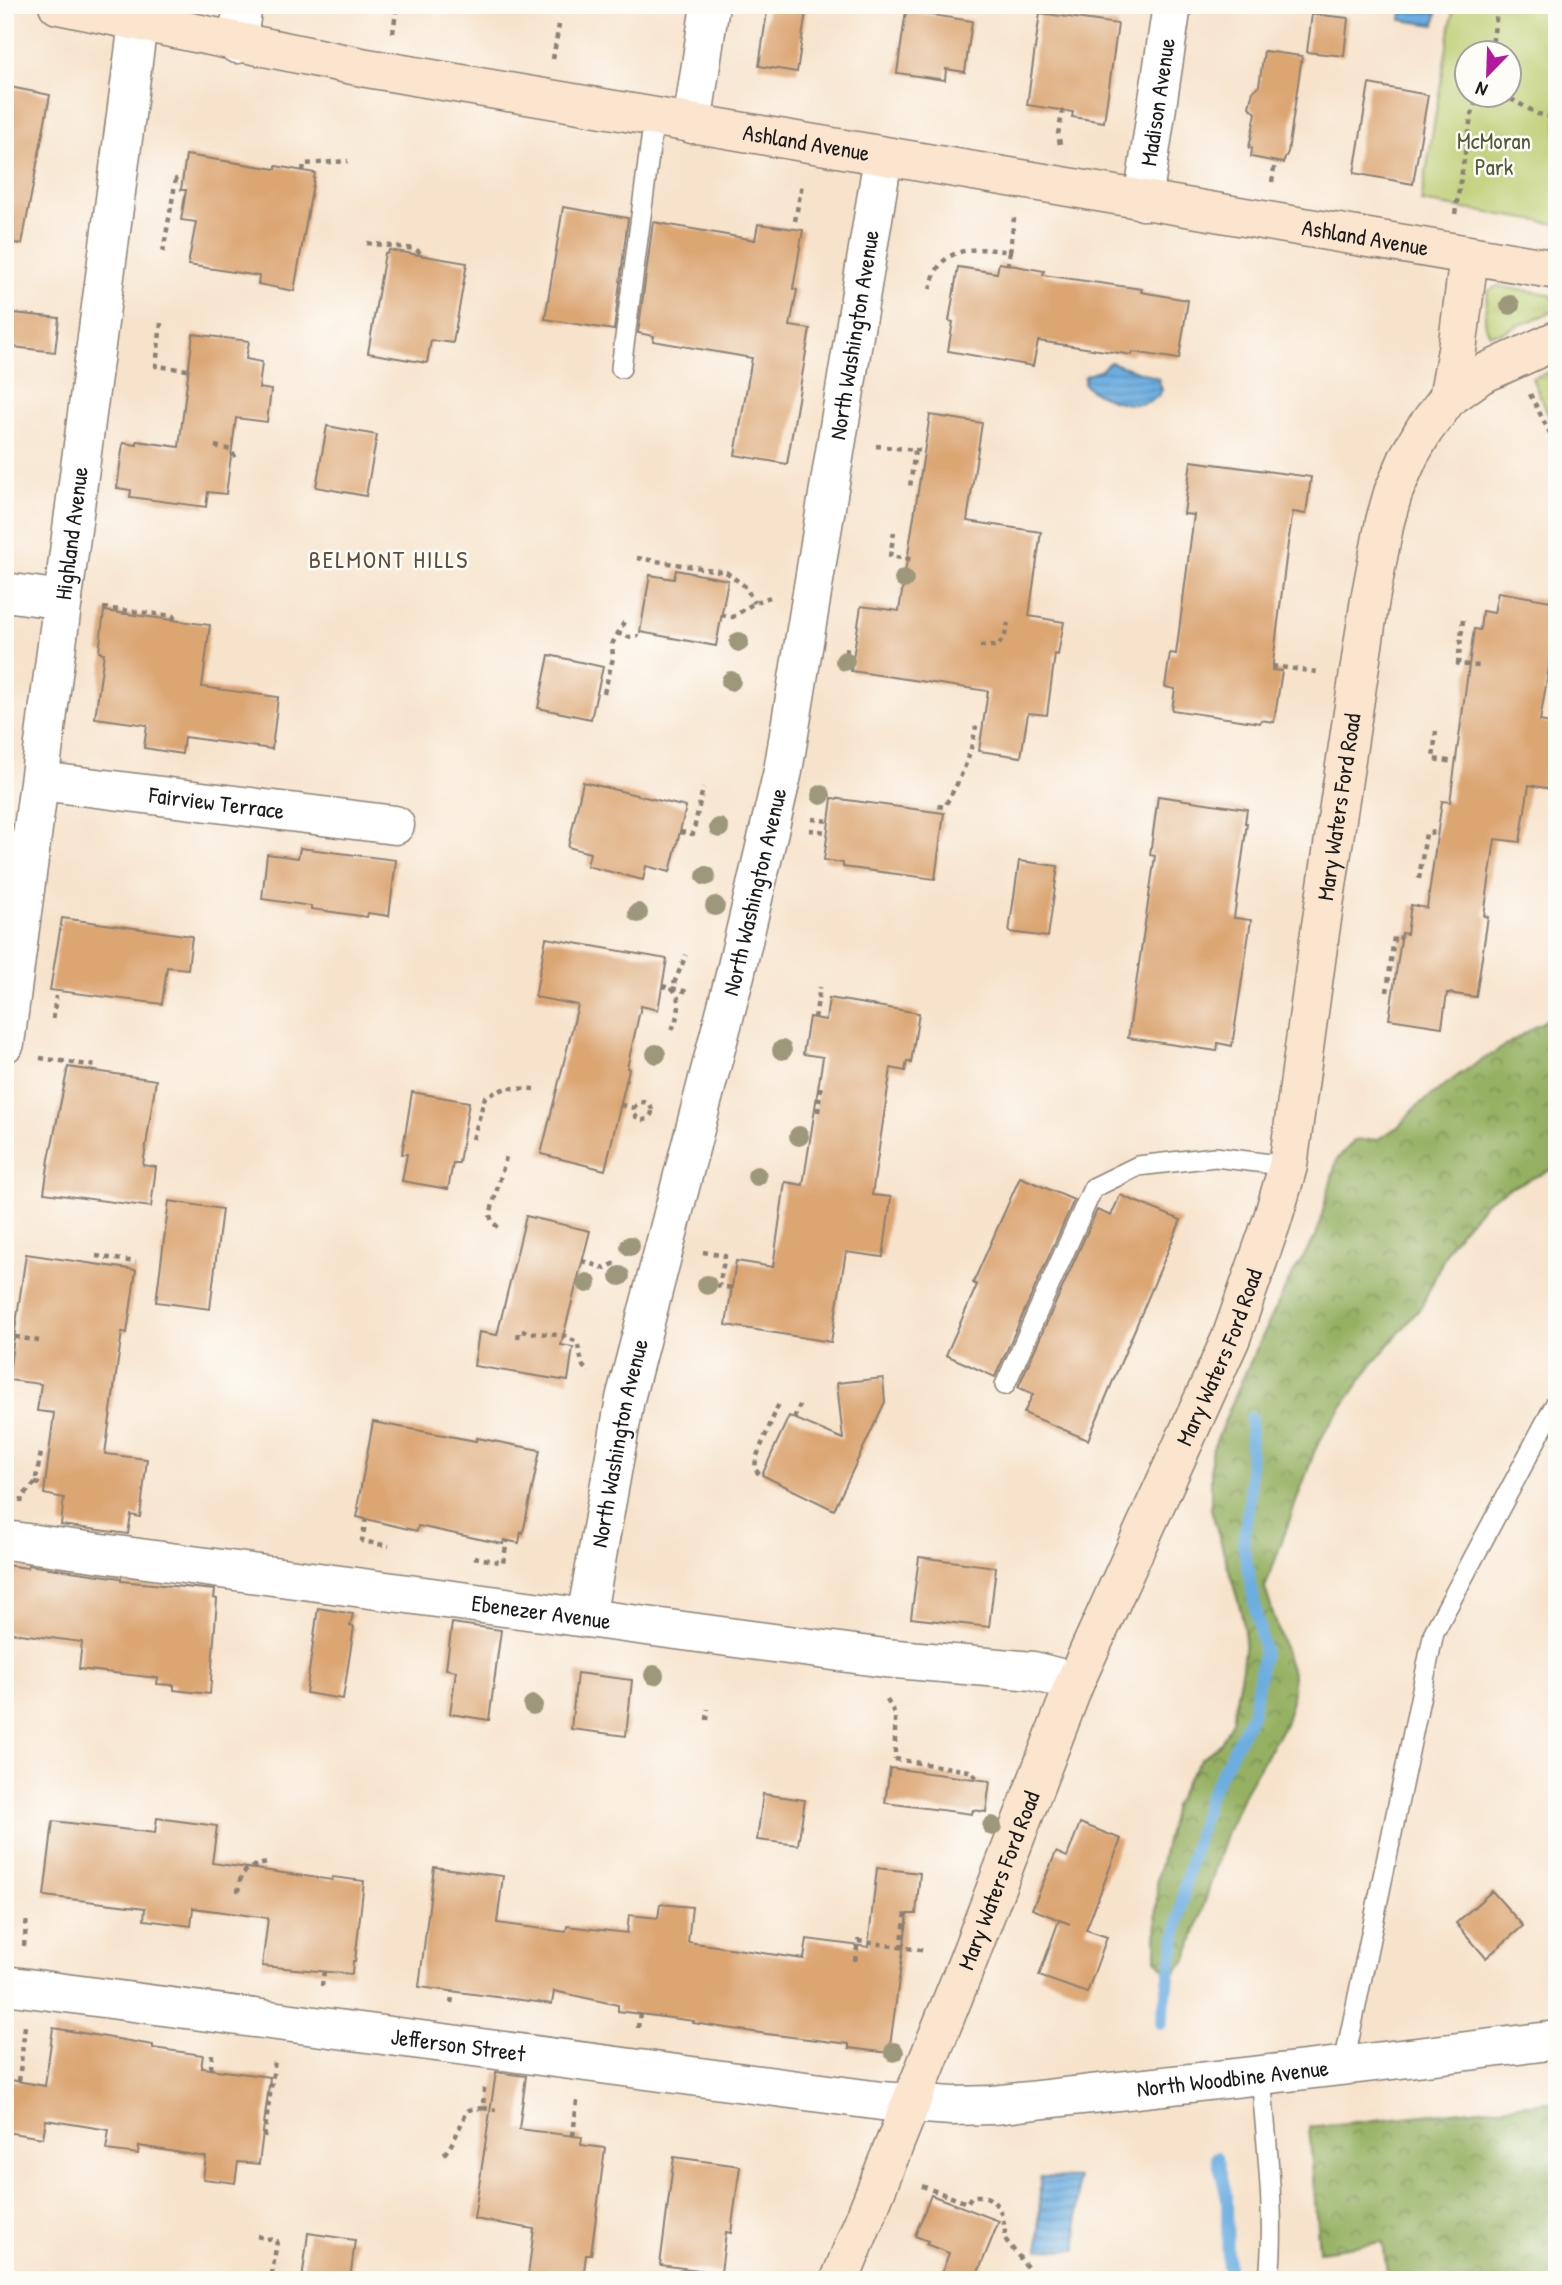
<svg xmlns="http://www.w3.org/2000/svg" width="1562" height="2285" font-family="'Patrick Hand',sans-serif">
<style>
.grass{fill:url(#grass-tufts);stroke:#6c7446;stroke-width:2}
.forest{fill:url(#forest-crowns);stroke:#58663f;stroke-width:2}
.green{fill:#bccc6f;stroke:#6c7446;stroke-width:2;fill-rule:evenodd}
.water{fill:url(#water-rules);stroke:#44657e;stroke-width:2}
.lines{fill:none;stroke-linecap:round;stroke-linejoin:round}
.stream{stroke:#6caee1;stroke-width:12}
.building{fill:#dca673}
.lane-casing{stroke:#8a8074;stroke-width:22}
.street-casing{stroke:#8a8074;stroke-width:41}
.secondary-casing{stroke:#8a8074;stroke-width:41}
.path{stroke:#8a8074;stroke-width:4.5;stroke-dasharray:5 5;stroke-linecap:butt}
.lane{stroke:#fff;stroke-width:19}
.street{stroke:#fff;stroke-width:38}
.secondary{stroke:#fce5cf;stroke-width:38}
.tree{fill:#9d987b}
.labels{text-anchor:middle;stroke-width:5;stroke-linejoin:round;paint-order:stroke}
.street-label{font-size:23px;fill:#1c1c1c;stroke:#fdfcf7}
.park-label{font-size:23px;fill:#545a39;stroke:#fdfcf7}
.neighbourhood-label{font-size:24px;letter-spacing:2px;fill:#5f4c3a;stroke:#fdfcf7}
</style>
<defs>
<pattern id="grass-tufts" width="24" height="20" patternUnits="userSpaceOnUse" patternTransform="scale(1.75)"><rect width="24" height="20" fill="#bccc6f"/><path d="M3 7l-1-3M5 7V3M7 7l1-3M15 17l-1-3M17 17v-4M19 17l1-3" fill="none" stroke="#a1af60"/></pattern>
<pattern id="forest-crowns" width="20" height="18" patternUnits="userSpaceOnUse" patternTransform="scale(1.75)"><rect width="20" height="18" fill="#95b062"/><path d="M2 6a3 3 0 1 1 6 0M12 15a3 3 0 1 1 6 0" fill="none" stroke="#798e50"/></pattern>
<pattern id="water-rules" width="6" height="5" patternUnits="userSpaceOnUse" patternTransform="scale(1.75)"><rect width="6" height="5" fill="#6caee1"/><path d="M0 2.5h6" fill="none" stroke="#588db6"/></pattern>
</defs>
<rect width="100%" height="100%" fill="#fdfcf7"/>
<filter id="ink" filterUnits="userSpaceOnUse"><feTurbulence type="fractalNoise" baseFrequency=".0143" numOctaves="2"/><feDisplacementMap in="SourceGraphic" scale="14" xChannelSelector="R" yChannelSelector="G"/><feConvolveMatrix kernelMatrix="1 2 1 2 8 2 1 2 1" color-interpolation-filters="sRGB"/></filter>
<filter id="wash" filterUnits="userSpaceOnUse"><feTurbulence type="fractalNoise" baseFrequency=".00686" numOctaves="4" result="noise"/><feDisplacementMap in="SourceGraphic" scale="28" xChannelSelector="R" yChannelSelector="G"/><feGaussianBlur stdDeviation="1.57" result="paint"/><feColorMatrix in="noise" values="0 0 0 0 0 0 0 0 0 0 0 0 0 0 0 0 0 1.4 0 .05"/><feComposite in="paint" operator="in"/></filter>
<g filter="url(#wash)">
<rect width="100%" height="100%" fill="#f7e3cc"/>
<g class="grass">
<path d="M1497,286L1549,294L1557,302L1556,310L1501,333L1490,334C1481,323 1487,305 1488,291Z"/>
<path d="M1557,369V434L1532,378Z"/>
</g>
<g class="forest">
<path d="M1557,1013V1167L1510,1188L1486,1202L1451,1242L1422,1306L1371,1366L1326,1430L1315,1450L1265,1588L1293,1676L1292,1701L1285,1724L1246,1790L1226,1834L1187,1959L1171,1977L1156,1959L1157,1880L1174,1806L1186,1781L1201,1759L1221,1743L1232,1721L1242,1667L1245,1639L1241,1611L1211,1509V1453L1241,1382L1288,1282L1316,1236L1337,1159L1354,1141L1378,1139L1399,1126L1417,1106L1460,1074Z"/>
<path d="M1557,2101V2280H1388L1383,2242L1319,2251L1309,2127Z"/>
</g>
<path class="green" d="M1454,5H1557V224L1421,202ZM1468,52H1510V94H1468Z"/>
<g class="water">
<path d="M1413,5H1438L1435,25L1401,20L1403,7L1412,9Z"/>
<path d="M1110,362L1158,378L1162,390C1148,416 1101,401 1084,384L1085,376L1101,370Z"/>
<path d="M1040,2177L1078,2178L1077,2250L1039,2249Z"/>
</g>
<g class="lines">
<g class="stream">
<path d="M1161,2023L1186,1879L1208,1798L1252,1714L1264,1652L1243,1544L1250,1495L1251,1418"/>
<path d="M1217,2157L1227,2198L1228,2280"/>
</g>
</g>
<g id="blocks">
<g class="building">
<path d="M768,5H807L797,72L759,66Z"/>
<path d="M906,11L972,21L965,72L946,69L945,80L897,73Z"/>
<path d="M1040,13L1118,24L1104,122L1072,117L1073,112L1027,105Z"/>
<path d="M1312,14L1348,18L1344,56L1307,52Z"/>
<path d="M1264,51L1302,56L1288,152L1283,163L1251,157L1252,148H1249L1256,113L1249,107L1253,91L1259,86Z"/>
<path d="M1369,84L1428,95L1413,184L1354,173Z"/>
<path d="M5,86L50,95L22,244L5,242Z"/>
<path d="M186,155L276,169V166L315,173L294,291L258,284L259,276L188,265L196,222L181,220L186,190H181Z"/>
<path d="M563,207L628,218L614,330L545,319Z"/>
<path d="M653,222L755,240L758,224L803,230L793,289L797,290L790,326L810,329L787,464L735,455L752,358L653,341L654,336L638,333Z"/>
<path d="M389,250L467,263L453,343L431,340L427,363L368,353L385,253H388Z"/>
<path d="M999,263L1044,271L1043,275L1142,289L1141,292L1188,300L1179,359L1133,352L1132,355L1038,341L1033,366L948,351L953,322L949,321L958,267L997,273Z"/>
<path d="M5,312L59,318L55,352L5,346Z"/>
<path d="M193,334L249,341L246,359L262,362L259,388L271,390L267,422L236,418L226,494L208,492L206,507L130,497L131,490L117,488L123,443L137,445V441L179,447Z"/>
<path d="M930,415L982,423L967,521L1041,532L1029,616L1064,622L1058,655L1055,654L1047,715L1028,713L1021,757L979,751L988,691L851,671L861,606L899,611Z"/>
<path d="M327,426L377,435L366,496L316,487Z"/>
<path d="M1191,461L1311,477L1306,514L1293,512L1288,543L1272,670L1282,671L1274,722L1261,720L1260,723L1172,710L1175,689L1165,687L1170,653L1176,654L1194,515L1184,514Z"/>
<path d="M676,570L728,580L716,646L640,632L650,575L674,579Z"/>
<path d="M1498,592L1557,602V619L1540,721L1557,724V790L1529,785L1520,842L1495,839L1484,916L1488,917L1476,997L1447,993L1442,1027L1389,1019L1402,933L1407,934L1411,905L1427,908L1442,801L1450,802L1474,629L1480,630L1482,611L1494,613Z"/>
<path d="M104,611L210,625L202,687L278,697L272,749L184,737L182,754L144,748L147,725L95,718L104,653L99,652Z"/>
<path d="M549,655L603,667L591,719L538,708Z"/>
<path d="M583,782L686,807L670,872L646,866L643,880L587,866L590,853L568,847Z"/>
<path d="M1158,796L1247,809L1245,823H1247L1234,918L1251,920L1232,1046L1218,1043L1217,1051L1128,1038L1155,856L1150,855Z"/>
<path d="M832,798L944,813L935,879L843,867V863L824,860Z"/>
<path d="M300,848L396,860L389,916L368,913L367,917L311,909V906L262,899L267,854L298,858Z"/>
<path d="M1019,861L1058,866L1048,937L1009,932Z"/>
<path d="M62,918L192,936L188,969L167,967L162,1004L50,990Z"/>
<path d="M546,938L667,959L658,1010L641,1006L627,1068L629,1069L605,1170L541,1154L578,1005L535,997Z"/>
<path d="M829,998L919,1013L911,1063L907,1061L905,1071L891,1068L872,1195L891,1197L883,1257L846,1252L831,1342L726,1325L736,1261L773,1267L785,1182L803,1185L823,1057L803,1054L809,1017L826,1020Z"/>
<path d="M68,1067L156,1080L143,1165L156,1167L151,1207L44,1193L49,1159Z"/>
<path d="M412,1092L469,1102L459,1163H453L448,1189L402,1181L407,1154H402Z"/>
<path d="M1020,1177L1074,1200L995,1377L946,1355L977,1285L973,1283Z"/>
<path d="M1120,1195L1181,1220L1088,1440L1024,1413L1033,1394L1018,1387L1097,1210L1111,1216Z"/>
<path d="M169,1201L222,1209L210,1309L156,1302Z"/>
<path d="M526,1216L590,1231L561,1345L573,1347L568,1381L474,1366L479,1332L497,1335Z"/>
<path d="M26,1254L136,1270L127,1333L122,1332L105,1454L147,1459L140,1517L131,1515L128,1534L61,1525L64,1498L44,1494L54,1413L37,1411L41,1384L8,1380Z"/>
<path d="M883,1378L885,1402L834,1510L762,1475L789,1416L843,1439L837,1383Z"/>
<path d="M373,1422L476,1441L477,1438L540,1450L523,1533L521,1532L519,1543L504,1540L503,1544L418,1526L417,1531L357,1517L359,1508H357Z"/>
<path d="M919,1557L996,1567L989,1627L911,1618Z"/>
<path d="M5,1565L27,1568L28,1565L121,1578V1581L215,1590L214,1598L217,1599L210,1694L174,1690V1685L157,1684L158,1678L79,1669L82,1642L5,1632Z"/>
<path d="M318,1608L353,1614L350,1626L354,1627L343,1699L306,1693Z"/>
<path d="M452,1623L501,1630L489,1720L450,1714L456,1671L446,1669Z"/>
<path d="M577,1673L632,1680L626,1736L571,1729Z"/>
<path d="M890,1768L990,1781L986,1812L973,1810L972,1814L885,1803Z"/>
<path d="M763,1794L805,1800L798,1845L757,1840Z"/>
<path d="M157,1818L217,1826L212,1863L332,1880L333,1877L364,1881L355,1961H353L352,1974L262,1966L268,1918L193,1908L191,1926L144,1920L145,1908L44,1896L53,1821L155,1833Z"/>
<path d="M1080,1823L1121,1839L1086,1930L1107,1937L1087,1993L1039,1976L1059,1920L1070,1924L1032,1909L1056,1852L1067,1857Z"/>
<path d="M434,1867L503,1876L497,1923L566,1932L567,1926L627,1933L629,1915L658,1918L660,1904L692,1907L688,1942L804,1959L807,1939L868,1947L877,1868L920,1873L916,1914H908L889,2053L849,2048V2044L767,2034L693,2023L694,2021L618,2011V2005L554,1991L552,2004L419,1987Z"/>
<path d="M1492,1891L1523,1926L1486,1958L1456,1923Z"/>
<path d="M53,2028L153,2045V2048L203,2055L201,2068L270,2077L259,2164L238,2162L235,2183L203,2179L206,2157L139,2146L138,2154L106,2150L109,2130L46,2120L43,2138L5,2132V2079L45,2086Z"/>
<path d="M496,2072L526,2076L519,2129L582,2137L581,2145L605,2148L591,2255H586L583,2280L528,2275L534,2229L474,2219Z"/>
<path d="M674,2157L740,2166L731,2233L726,2232L721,2273L660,2265Z"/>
<path d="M931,2195L999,2221L975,2280H939L949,2253L926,2244L928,2241L915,2236Z"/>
<path d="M308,2233L355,2240L350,2280H302Z"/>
</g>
</g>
</g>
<g filter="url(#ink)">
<use href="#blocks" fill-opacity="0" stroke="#8a8074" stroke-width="2"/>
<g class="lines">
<defs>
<g id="lane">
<path d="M621,368L654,117"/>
<path d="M1005,1385L1093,1188L1138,1166L1215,1157L1288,1166"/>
<path d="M1343,2068L1434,1632L1557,1401"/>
<path d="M1261,2074C1266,2142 1276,2212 1269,2280"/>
</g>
<g id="street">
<path d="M237,44L243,5"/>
<path d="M692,124L710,5"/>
<path id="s1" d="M1143,201L1172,5"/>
<path d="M5,592L63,600"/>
<path id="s2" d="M40,781L395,825"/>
<path id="s3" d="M5,1043L138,23"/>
<path id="s4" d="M5,1540L885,1658L1033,1671L1075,1682"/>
<path id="s5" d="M586,1618L625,1399L735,975L783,771L883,157"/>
<path id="s6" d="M5,1985L881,2101L952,2106L993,2105C1181,2084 1369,2064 1557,2040"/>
</g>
<g id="secondary">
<path id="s7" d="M58,5L367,68L1557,270"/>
<path d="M1448,398L1457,350L1469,256"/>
<path id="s8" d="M840,2280L969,1958L1075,1682L1231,1338L1272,1221L1288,1166L1319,939L1370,599L1385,521L1393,493L1409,456L1424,430L1448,398L1480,375L1557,340"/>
</g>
</defs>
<use href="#lane" class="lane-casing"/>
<use href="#street" class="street-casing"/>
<use href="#secondary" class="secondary-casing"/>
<g class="path">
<path d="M393,33L397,5"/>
<path d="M1491,52L1498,5"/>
<path d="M553,59L559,25"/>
<path d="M1502,94L1538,114L1557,118"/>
<path d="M1060,144L1058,134L1063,110"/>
<path d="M303,171L304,164L348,161"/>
<path d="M1272,182L1275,162"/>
<path d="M1455,214L1471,117L1478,94"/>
<path d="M795,221L802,184"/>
<path d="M367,243L415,249L425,256"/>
<path d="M163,252L176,179H182"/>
<path d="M1010,252L1014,218"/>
<path d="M930,289C932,282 934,274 938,268C952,245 987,248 1010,252L1008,264"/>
<path d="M161,323L156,366L188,370"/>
<path d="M1530,394L1557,447"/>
<path d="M215,446L231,450L235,457"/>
<path d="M876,446L915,450L910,487"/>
<path d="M915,450L925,451"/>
<path d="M894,532L890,556L913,560"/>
<path d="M637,558L726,572L746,587L754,603"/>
<path d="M103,608L174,616L173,620"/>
<path d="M721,615L733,617L754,603L770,597"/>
<path d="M1463,620L1458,664L1479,666"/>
<path d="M617,633L628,637L639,636"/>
<path d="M980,646H998L1005,635L1008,623"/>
<path d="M844,650L854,652"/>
<path d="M1272,666L1317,672"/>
<path d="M604,693L613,658L612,644L626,619"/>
<path d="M1436,731L1433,759L1455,762"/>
<path d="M938,806L944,807C960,781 971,756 976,726"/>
<path d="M812,819L829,821"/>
<path d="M809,830L827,832"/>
<path d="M680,832L693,834L703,788"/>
<path d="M1419,879L1426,833L1438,832"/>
<path d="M662,986L689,992"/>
<path d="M1387,992L1394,937L1402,938"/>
<path d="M815,1018L820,987"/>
<path d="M53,1019L56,996"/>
<path d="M672,1030C678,1015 684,1001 672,988L686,955"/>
<path d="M40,1058L96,1066"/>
<circle cx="643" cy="1111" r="9"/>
<path d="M621,1105L634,1108"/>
<path d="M818,1112L821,1083"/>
<path d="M473,1139L485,1097L506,1088L534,1089"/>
<path d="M498,1227L492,1222L490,1215L506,1157"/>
<path d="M703,1252L725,1256L719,1286L732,1288"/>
<path d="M96,1256L136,1262"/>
<path d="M582,1261L605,1268L618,1262"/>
<path d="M5,1335L39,1341"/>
<path d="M518,1338L519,1331L565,1336L577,1342L583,1366L588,1373"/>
<path d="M794,1418L800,1405"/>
<path d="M759,1474L755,1469L756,1458L780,1401"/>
<path d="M35,1483L45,1485"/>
<path d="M21,1503L22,1497L35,1483L41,1453"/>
<path d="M366,1518L362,1541L389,1546"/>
<path d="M474,1557L503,1563L507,1541"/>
<path d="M887,1700L895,1714V1759"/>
<path d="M707,1720L708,1709"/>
<path d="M895,1759L969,1771L978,1779"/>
<path d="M238,1892C240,1871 246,1867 267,1863"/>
<path d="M24,1946L27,1917"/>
<path d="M901,1948L906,1913"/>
<path d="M855,1961L858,1941L927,1951"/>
<path d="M322,1986L324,1971"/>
<path d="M451,2003L453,1992"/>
<path d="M638,2028L640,2013"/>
<path d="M211,2069L212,2054"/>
<path d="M19,2081L25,2026"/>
<path d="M484,2088L483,2108L496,2110"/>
<path d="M573,2136L577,2101"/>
<path d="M264,2137L275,2060"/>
<path d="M444,2154C456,2141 459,2126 468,2110L483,2108"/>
<path d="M922,2186L967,2203L971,2197C997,2190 1006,2218 1005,2239L1027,2267"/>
<path d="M257,2236L277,2241L271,2280"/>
</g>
<use href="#lane" class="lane"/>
<use href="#street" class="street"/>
<use href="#secondary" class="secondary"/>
</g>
<g class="tree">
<circle cx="1510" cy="305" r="10"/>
<circle cx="904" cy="579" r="10"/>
<circle cx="739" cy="642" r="10"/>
<circle cx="845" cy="661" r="10"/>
<circle cx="731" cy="681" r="10"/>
<circle cx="821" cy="795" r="10"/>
<circle cx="719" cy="828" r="10"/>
<circle cx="706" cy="876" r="10"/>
<circle cx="715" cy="906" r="10"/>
<circle cx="638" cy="913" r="10"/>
<circle cx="782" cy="1050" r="10"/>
<circle cx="656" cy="1054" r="10"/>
<circle cx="799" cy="1136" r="10"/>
<circle cx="757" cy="1176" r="10"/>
<circle cx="630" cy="1246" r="10"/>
<circle cx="620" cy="1276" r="10"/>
<circle cx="587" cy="1283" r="10"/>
<circle cx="707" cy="1285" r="10"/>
<circle cx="654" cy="1675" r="10"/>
<circle cx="533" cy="1705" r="10"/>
<circle cx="992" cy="1826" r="10"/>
<circle cx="894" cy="2052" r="10"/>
</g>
</g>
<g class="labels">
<g class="street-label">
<text dy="8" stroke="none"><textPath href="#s1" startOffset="100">Madison Avenue</textPath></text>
<text dy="8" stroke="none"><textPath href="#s7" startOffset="761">Ashland Avenue</textPath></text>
<text dy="8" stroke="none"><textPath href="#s7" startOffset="1328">Ashland Avenue</textPath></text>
<text dy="8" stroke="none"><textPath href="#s5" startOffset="1312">North Washington Avenue</textPath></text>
<text dy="8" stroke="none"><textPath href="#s3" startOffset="514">Highland Avenue</textPath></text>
<text dy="8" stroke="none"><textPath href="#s2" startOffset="178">Fairview Terrace</textPath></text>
<text dy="8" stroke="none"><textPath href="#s8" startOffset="1564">Mary Waters Ford Road</textPath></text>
<text dy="8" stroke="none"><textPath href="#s5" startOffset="746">North Washington Avenue</textPath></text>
<text dy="8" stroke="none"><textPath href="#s8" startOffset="998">Mary Waters Ford Road</textPath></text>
<text dy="8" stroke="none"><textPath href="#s5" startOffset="178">North Washington Avenue</textPath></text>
<text dy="8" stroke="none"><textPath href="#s4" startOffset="541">Ebenezer Avenue</textPath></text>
<text dy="8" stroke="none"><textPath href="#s8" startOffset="430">Mary Waters Ford Road</textPath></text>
<text dy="8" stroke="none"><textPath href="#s6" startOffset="457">Jefferson Street</textPath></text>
<text dy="8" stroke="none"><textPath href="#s6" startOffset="1237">North Woodbine Avenue</textPath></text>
</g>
<g class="park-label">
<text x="1494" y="149">McMoran<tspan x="1494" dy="26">Park</tspan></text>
</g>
<g class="neighbourhood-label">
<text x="389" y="568">BELMONT HILLS</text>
</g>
</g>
<rect width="1562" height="2285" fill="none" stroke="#fdfcf7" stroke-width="28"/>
<g transform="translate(1488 74) rotate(203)"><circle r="33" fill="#fdfcf7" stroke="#a3a29f" stroke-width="2"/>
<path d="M0-5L12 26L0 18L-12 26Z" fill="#b5179e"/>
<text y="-10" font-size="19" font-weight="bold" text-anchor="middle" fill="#1c1c1c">N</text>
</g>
</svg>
